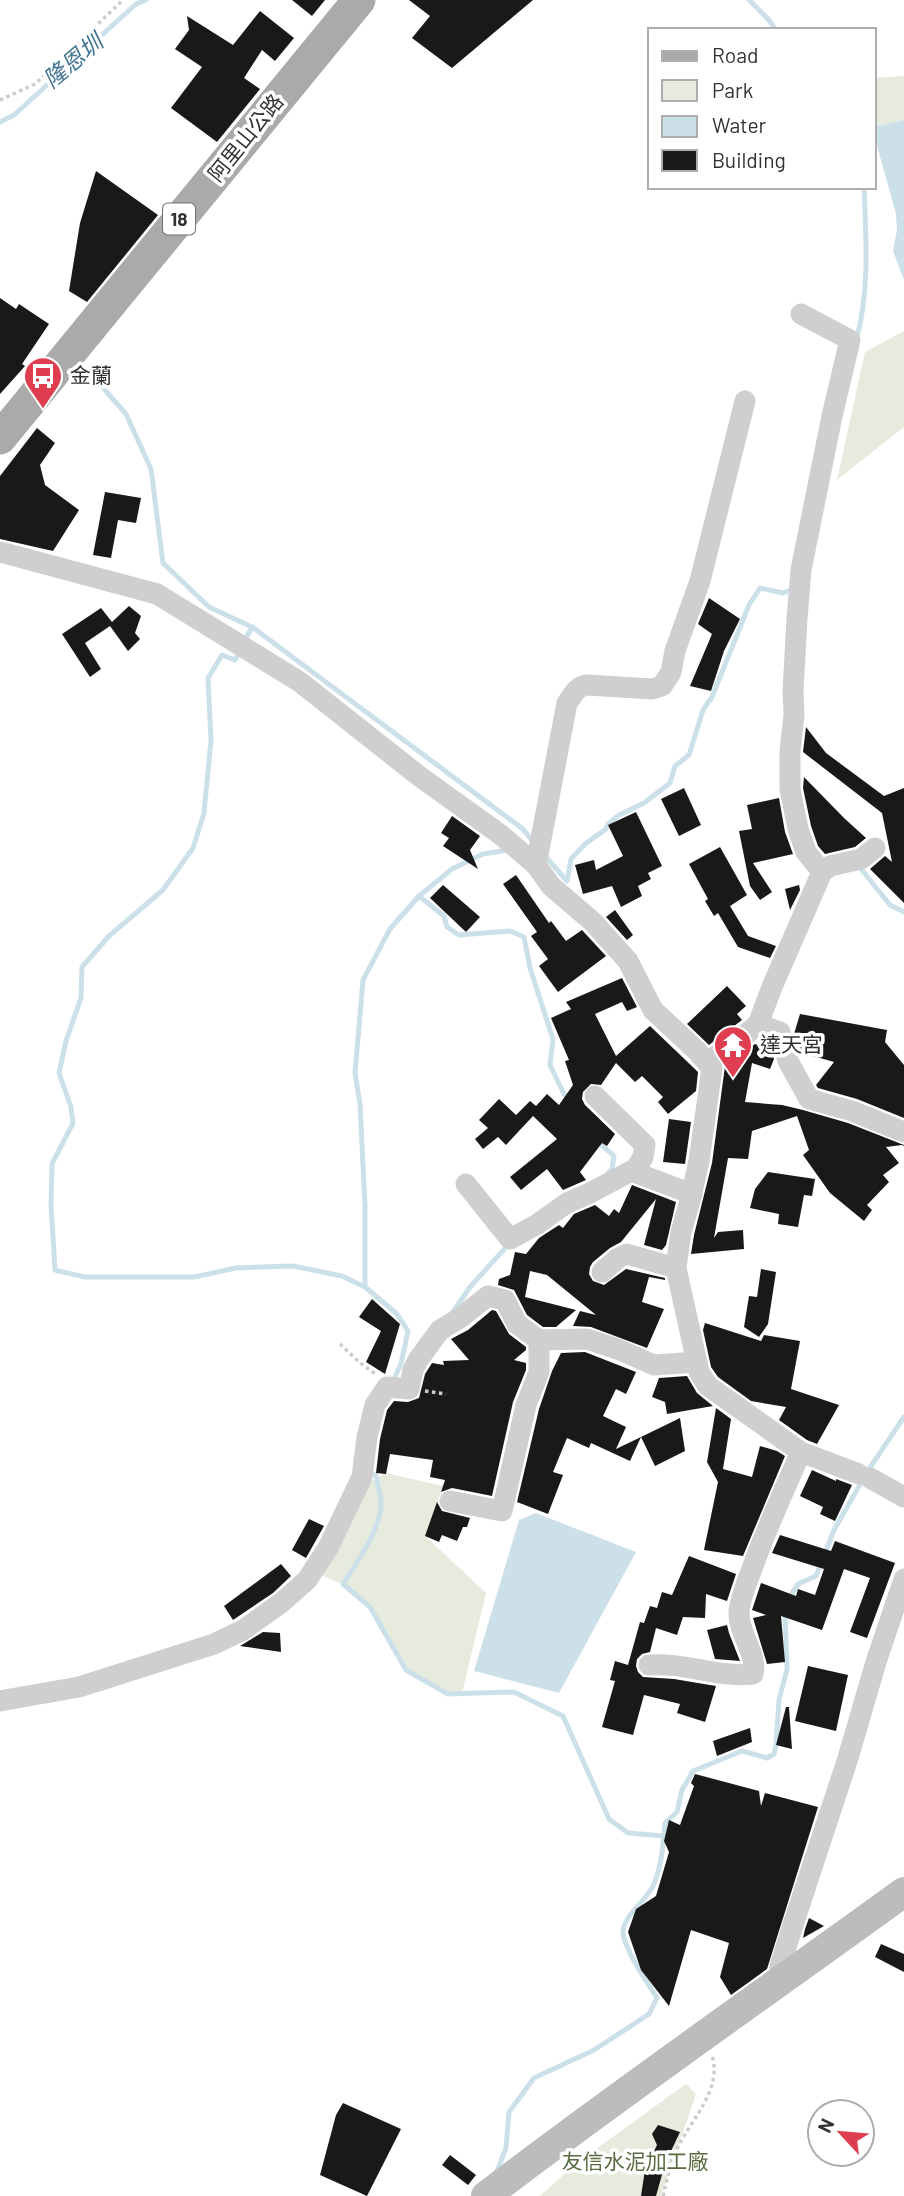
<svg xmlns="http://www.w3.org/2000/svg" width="904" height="2196" font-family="Barlow,'Noto Sans TC',sans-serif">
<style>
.green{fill:#e6ebde}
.water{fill:#cce0ea}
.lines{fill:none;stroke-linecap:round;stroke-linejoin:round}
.stream{stroke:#cce0ea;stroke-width:5}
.building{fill:#191919}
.path{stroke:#ccc;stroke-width:3.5;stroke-dasharray:3.5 3.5;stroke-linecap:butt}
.street{stroke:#cfcfcf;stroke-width:21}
.secondary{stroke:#bcbcbc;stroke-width:30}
.primary{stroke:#aaa;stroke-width:33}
.labels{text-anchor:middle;stroke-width:7;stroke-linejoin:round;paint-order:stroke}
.shield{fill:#fff;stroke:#707070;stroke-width:2}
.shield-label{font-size:19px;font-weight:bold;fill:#323232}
.street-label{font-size:21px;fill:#323232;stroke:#fff}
.poi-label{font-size:21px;fill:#323232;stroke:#fff;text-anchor:start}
.park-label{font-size:21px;fill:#576d40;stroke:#fff}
.water-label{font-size:23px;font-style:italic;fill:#427693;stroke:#fff}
</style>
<rect width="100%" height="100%" fill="#fff"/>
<g class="green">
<path d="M904,76V120L874,127V78Z"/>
<path d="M904,331V427L837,480L865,352Z"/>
<path d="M386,1473L443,1486L425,1536L486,1593L462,1693L448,1694L406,1670L370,1607L343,1584L320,1575L365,1485Z"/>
<path d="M686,2084L696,2094L661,2196H540L578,2162Z"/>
</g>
<g class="water">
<path d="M904,120V280L893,251L897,230L896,214L874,135V127Z"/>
<path d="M536,1513L636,1552L559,1693L474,1671L519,1520Z"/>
</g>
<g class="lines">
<g class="stream">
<path d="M749,0L768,19L776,30"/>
<path d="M0,122L14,115L136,4L146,0"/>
<path d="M856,341C870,291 866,238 864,187"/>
<path d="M98,382L126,414L151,469L163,563L209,607L252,627L244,642"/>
<path d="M252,627L523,829L534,843"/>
<path d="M240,651L235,660L222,655L208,678L211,740L204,813L193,848L163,890L109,936L82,967L81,998L66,1041L59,1073L71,1107L73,1123L52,1164L51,1205L55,1270L85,1277H194L236,1268L293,1266L342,1276L365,1287L397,1314L408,1331L401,1364L393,1381"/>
<path d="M545,856L567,881L571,859L585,844L606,829L608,824L619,815L644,803L670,783L675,766L689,755L703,710L712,697L749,605L760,588L783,593L793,589"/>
<path d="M858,865L890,905L904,912"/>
<path d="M419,896L444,916L447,927L459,935L510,931L524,937L530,968L553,1039L550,1065L564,1094L569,1101"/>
<path d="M596,1140L614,1156L612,1169L606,1176"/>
<path d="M365,1287V1206L360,1104L355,1073L363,980L390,929L419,896L452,869L483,854L508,850"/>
<path d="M453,1312L470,1287L509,1244"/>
<path d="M867,1472L904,1417"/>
<path d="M366,1474L376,1475C377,1484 381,1494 381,1503C382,1527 356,1564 343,1584L370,1607L406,1670L448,1694L514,1692L563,1716L609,1819L628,1833L664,1836"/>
<path d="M788,1599L798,1584L816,1576L834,1530L862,1481"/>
<path d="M497,2171L506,2148L509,2112L534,2078L594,2050L649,2014L657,1998C648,1984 622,1946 623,1931C625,1914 646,1901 653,1886C662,1866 663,1845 665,1823L677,1812L682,1790L693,1771L742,1751L767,1758L774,1754L776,1745L779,1700L787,1669L785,1611"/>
</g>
</g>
<g class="building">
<path d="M292,0H325L312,16Z"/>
<path d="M409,0H533L452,68L412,38L430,16Z"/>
<path d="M260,11L294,38L275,61L262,50L244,78L260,89L217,142L171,108L202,67L175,49L189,30L187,16L233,45Z"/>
<path d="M96,171L158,215L87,302L69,291L80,223Z"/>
<path d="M0,298L16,309L19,304L49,324L22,364L25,366L0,394Z"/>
<path d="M37,428L55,443L40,465L45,485L79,510L53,551L0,539V476Z"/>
<path d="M105,492L141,498L136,523L118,520L111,558L93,555Z"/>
<path d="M709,598L740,619L724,651L711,691L690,686L712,634L698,624Z"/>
<path d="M129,606L141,616L135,633L140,639L128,651L110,626L85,643L101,669L90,677L62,634L101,608L112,622Z"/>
<path d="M806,727L826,753L884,796L904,788V903L870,869L885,856L892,862L882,813L803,752Z"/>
<path d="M804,777L844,818L866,838L855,847L825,854L818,846L811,826L803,788Z"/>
<path d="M684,788L701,825L679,836L661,799Z"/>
<path d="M779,798L785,832L793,854L753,863L772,892L760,900L750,886L739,831L752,829L747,805Z"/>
<path d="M636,812L662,866L648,873L651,879L638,886L642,896L621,907L612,886L583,894L575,865L594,860L596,870L623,856L608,825Z"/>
<path d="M452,816L480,836L470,850L478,869L443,846L449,838L441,833Z"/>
<path d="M720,847L747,895L730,906L748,936L776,946L770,958L738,947L718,913L714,916L705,901L708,899L689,864Z"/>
<path d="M516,875L549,923L551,921L566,941L582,930L606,956L558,992L539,966L548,959L531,936L537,932L503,884Z"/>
<path d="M443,885L480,917L466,932L430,898Z"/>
<path d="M799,885L800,890L790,910L785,889Z"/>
<path d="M615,910L633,935L627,940L606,917Z"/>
<path d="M622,978L637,1007L627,1011L622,1002L595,1014L616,1056L650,1026L698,1072L696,1091L668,1114L658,1102L663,1097L642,1076L635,1082L616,1063L601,1085L591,1084L583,1092L582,1099L585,1105L615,1134L607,1146L602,1143L580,1172L586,1180L563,1190L547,1169L521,1190L510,1177L557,1139L533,1116L506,1145L498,1137L483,1149L475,1139L488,1128L479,1120L499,1099L516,1115L530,1101L536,1106L547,1094L559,1105L573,1085L565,1061L569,1060L551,1018L571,1009L566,1002Z"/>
<path d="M727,986L746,1006L737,1014L742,1020L709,1045L687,1024Z"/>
<path d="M800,1014L887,1030L885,1042L904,1065V1118L857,1099L818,1088L816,1085L834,1062L799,1052L794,1034Z"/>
<path d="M755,1044L771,1050L774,1059L770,1069L752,1063L745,1102L782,1105L803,1110L848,1123L904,1145V1146L902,1145L886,1147L899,1163L883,1175L889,1182L867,1205L872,1210L864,1221L830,1193L803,1155L809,1150L797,1116L752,1131L748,1159L728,1158L714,1238L718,1232L743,1230L744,1249L691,1254L694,1235L712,1163L725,1066Z"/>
<path d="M669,1119L691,1122L685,1164L663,1162Z"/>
<path d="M768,1172L815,1179L812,1196L804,1195L798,1227L778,1224L779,1214L750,1208L755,1189Z"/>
<path d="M632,1185L676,1202L666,1245L662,1250L644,1245L656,1199L621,1242L610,1248L593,1262L590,1267L589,1274L593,1281L604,1285L626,1269L665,1278V1280L649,1277L642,1302L664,1309L647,1348L591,1327L573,1326L580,1311L596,1315L547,1275L530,1271L525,1297L576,1310L556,1327H543L527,1315L514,1290L498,1285L499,1279L510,1275L515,1252L526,1254L539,1238L559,1225L563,1228L574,1214L595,1205L609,1216L614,1209L619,1213Z"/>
<path d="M761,1269L776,1272L768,1324L759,1337L744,1327L749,1296L757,1297Z"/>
<path d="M372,1299L400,1324L385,1374L366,1362L381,1331L359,1317Z"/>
<path d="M492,1310L496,1311L509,1334L526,1347V1350L514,1360L526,1363V1370L513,1402L492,1496L452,1488L441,1492L445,1480L430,1477L433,1460L390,1454L386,1474L376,1473L380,1439L387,1410L394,1401L408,1402L419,1398L425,1374L432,1363L444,1365L443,1361L469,1360L451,1339L468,1330Z"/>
<path d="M705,1323L761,1341L764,1335L800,1341L791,1389L839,1405L817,1444L807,1440L779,1420L786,1407L751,1401L718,1377L711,1367L703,1330Z"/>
<path d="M585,1352L636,1372L626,1394L616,1389L603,1416L626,1427L616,1449L641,1437L630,1461L591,1443L589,1448L567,1438L553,1472L563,1475L548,1514L517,1502L539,1409L552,1371L561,1353Z"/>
<path d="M687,1376L697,1393L713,1406L667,1414L665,1402L652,1397L659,1378Z"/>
<path d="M716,1408L731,1419L723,1469L752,1477L760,1446L777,1451L785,1456L743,1556L704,1550L718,1482L707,1462Z"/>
<path d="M680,1418L685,1451L655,1466L641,1437Z"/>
<path d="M812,1470L836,1481V1479L852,1485L835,1521L820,1514L823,1507L800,1496Z"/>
<path d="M437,1502L442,1511L470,1518L467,1527H463L457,1541L442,1535L439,1542L425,1536Z"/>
<path d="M309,1519L324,1526L306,1558L292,1550Z"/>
<path d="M780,1535L831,1551L835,1541L895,1563L867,1638L850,1632L870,1578L844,1569L822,1630L781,1616L785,1662L767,1664L753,1618L766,1615L752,1610L761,1583L796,1596L798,1589L815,1595L824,1569L772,1553Z"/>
<path d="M689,1556L736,1574L727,1601L706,1594L705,1618L683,1617L677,1635L656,1628L650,1652L642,1654L637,1659L636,1666L638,1672L643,1677L674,1679L716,1686L705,1722L677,1713L680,1704L644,1695L633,1735L602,1727L615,1681L610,1680L615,1661L628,1665L640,1622L644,1623L650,1606L657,1608L662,1592L672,1595Z"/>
<path d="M281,1564L291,1576L273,1593L233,1620L224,1606Z"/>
<path d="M727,1625L729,1633L740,1661L715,1659L707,1630Z"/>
<path d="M263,1632L280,1633L281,1652L240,1646Z"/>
<path d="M808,1666L848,1675L836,1731L795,1721Z"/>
<path d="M786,1707H789L792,1749L776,1745Z"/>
<path d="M750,1728L752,1742L717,1756L713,1741Z"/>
<path d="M695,1774L759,1791L761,1806L765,1793L818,1807L767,1969L731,1995L720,1977L729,1943L691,1930L669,2006L641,1970L628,1932L636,1909L656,1896L669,1852L664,1841L669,1820L680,1825L694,1786L691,1783Z"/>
<path d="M809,1918L824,1926L803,1938L805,1929Z"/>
<path d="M881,1944L904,1954V1972L875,1957Z"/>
<path d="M343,2103L401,2129L367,2196L320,2175L336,2115Z"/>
<path d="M658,2125L680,2132L665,2164L656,2196H641L645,2170L657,2145L652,2134Z"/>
<path d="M450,2155L476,2175L468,2185L442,2165Z"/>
</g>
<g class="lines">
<g class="path">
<path d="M0,100L35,84L123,0"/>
<path d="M340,1344L359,1362L377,1375"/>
<path d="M425,1391L446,1394"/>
<path d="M663,2196C667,2181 670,2163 677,2149C690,2121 723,2089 712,2056"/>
</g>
<g class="street">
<path d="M801,314L850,340L832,416L801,570L797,619L793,691L794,715L790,751V789L798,829L806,852L822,872"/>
<path d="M0,552L157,594L300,682L419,776L501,835L536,865L551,886L593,922L628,961L653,1010L696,1050L712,1068L699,1161L690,1201L681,1232L676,1268L699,1372L708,1386L801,1452L859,1474"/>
<path d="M536,865L567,703C573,695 577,686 587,685L652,689L662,686L671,672L675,651L700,581L745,401"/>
<path d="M758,1024L780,1032L788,1061L809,1099L852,1111L904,1132"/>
<path d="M707,1062L737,1042L758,1024L772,987L822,872L830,866L861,859L875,848"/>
<path d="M595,1096L645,1145L643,1157L634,1172"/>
<path d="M466,1184L510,1239L536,1225L567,1203L590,1193L631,1171L692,1194"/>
<path d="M602,1272L618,1258L627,1254L676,1268"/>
<path d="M870,1478L904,1497"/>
<path d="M450,1501L502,1511L526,1405L539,1372V1340"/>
<path d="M649,1665C684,1662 718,1678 753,1674C758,1654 738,1634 739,1612C740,1597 748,1580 753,1566C767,1527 784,1490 801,1452"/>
<path d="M0,1701L79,1687L214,1644L243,1630L281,1603L307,1580L328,1548L362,1477L367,1437L375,1405L387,1387L409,1389L413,1370L418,1360L440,1330L460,1318L488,1296L505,1300L517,1324L539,1340L587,1339L620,1350L654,1365L697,1362"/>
<path d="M779,1983L780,1966L793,1925L848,1758L876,1662L904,1579"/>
</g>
<path class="secondary" d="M486,2196C623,2091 765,1993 904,1892"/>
<path class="primary" d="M0,438L359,0"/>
</g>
<defs>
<symbol id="bus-pin" viewBox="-11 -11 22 30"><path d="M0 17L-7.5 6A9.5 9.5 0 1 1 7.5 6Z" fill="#df3e50" stroke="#fff"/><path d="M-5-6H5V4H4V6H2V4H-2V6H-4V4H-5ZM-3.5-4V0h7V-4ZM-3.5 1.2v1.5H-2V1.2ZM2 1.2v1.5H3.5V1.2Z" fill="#fff"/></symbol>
<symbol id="temple-pin" viewBox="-11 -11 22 30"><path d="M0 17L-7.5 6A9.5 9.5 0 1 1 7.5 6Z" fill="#df3e50" stroke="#fff"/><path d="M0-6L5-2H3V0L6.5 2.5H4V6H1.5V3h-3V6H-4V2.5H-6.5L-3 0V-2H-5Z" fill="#fff"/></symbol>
</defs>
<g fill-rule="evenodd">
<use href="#bus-pin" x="21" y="354" width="44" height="60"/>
<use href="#temple-pin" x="711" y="1023" width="44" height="60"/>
</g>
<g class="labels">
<rect class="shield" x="163" y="203.5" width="32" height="31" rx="5"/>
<g class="shield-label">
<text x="179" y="226">18</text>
</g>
<g class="street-label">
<text transform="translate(246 138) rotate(-51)" y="7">阿里山公路</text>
</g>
<g class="poi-label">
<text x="70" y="383">金蘭</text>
<text x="760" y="1052">達天宮</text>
</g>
<g class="park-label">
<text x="635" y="2169">友信水泥加工廠</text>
</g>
<g class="water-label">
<text transform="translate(73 61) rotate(-40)" y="8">隆恩圳</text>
</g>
</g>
<rect x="648" y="28" width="228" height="161" fill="#ffffff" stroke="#adadad" stroke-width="2"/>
<rect x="662" y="51" width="35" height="10" fill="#aaaaaa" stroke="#adadad" stroke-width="2"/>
<text x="712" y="63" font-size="21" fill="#323232">Road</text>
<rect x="662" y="80" width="35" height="21" fill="#e6ebde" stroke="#adadad" stroke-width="2"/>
<text x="712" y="98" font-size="21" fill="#323232">Park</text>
<rect x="662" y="116" width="35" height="21" fill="#cce0ea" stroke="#adadad" stroke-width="2"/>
<text x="712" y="133" font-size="21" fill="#323232">Water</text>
<rect x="662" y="150" width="35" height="21" fill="#191919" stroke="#adadad" stroke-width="2"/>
<text x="712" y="168" font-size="21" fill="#323232">Building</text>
<g transform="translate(841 2133) rotate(296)"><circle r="33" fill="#ffffff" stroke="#adadad" stroke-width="2"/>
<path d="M0-5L12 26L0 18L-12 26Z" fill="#df3e50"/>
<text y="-10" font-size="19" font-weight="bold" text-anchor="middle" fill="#323232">N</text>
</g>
</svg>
